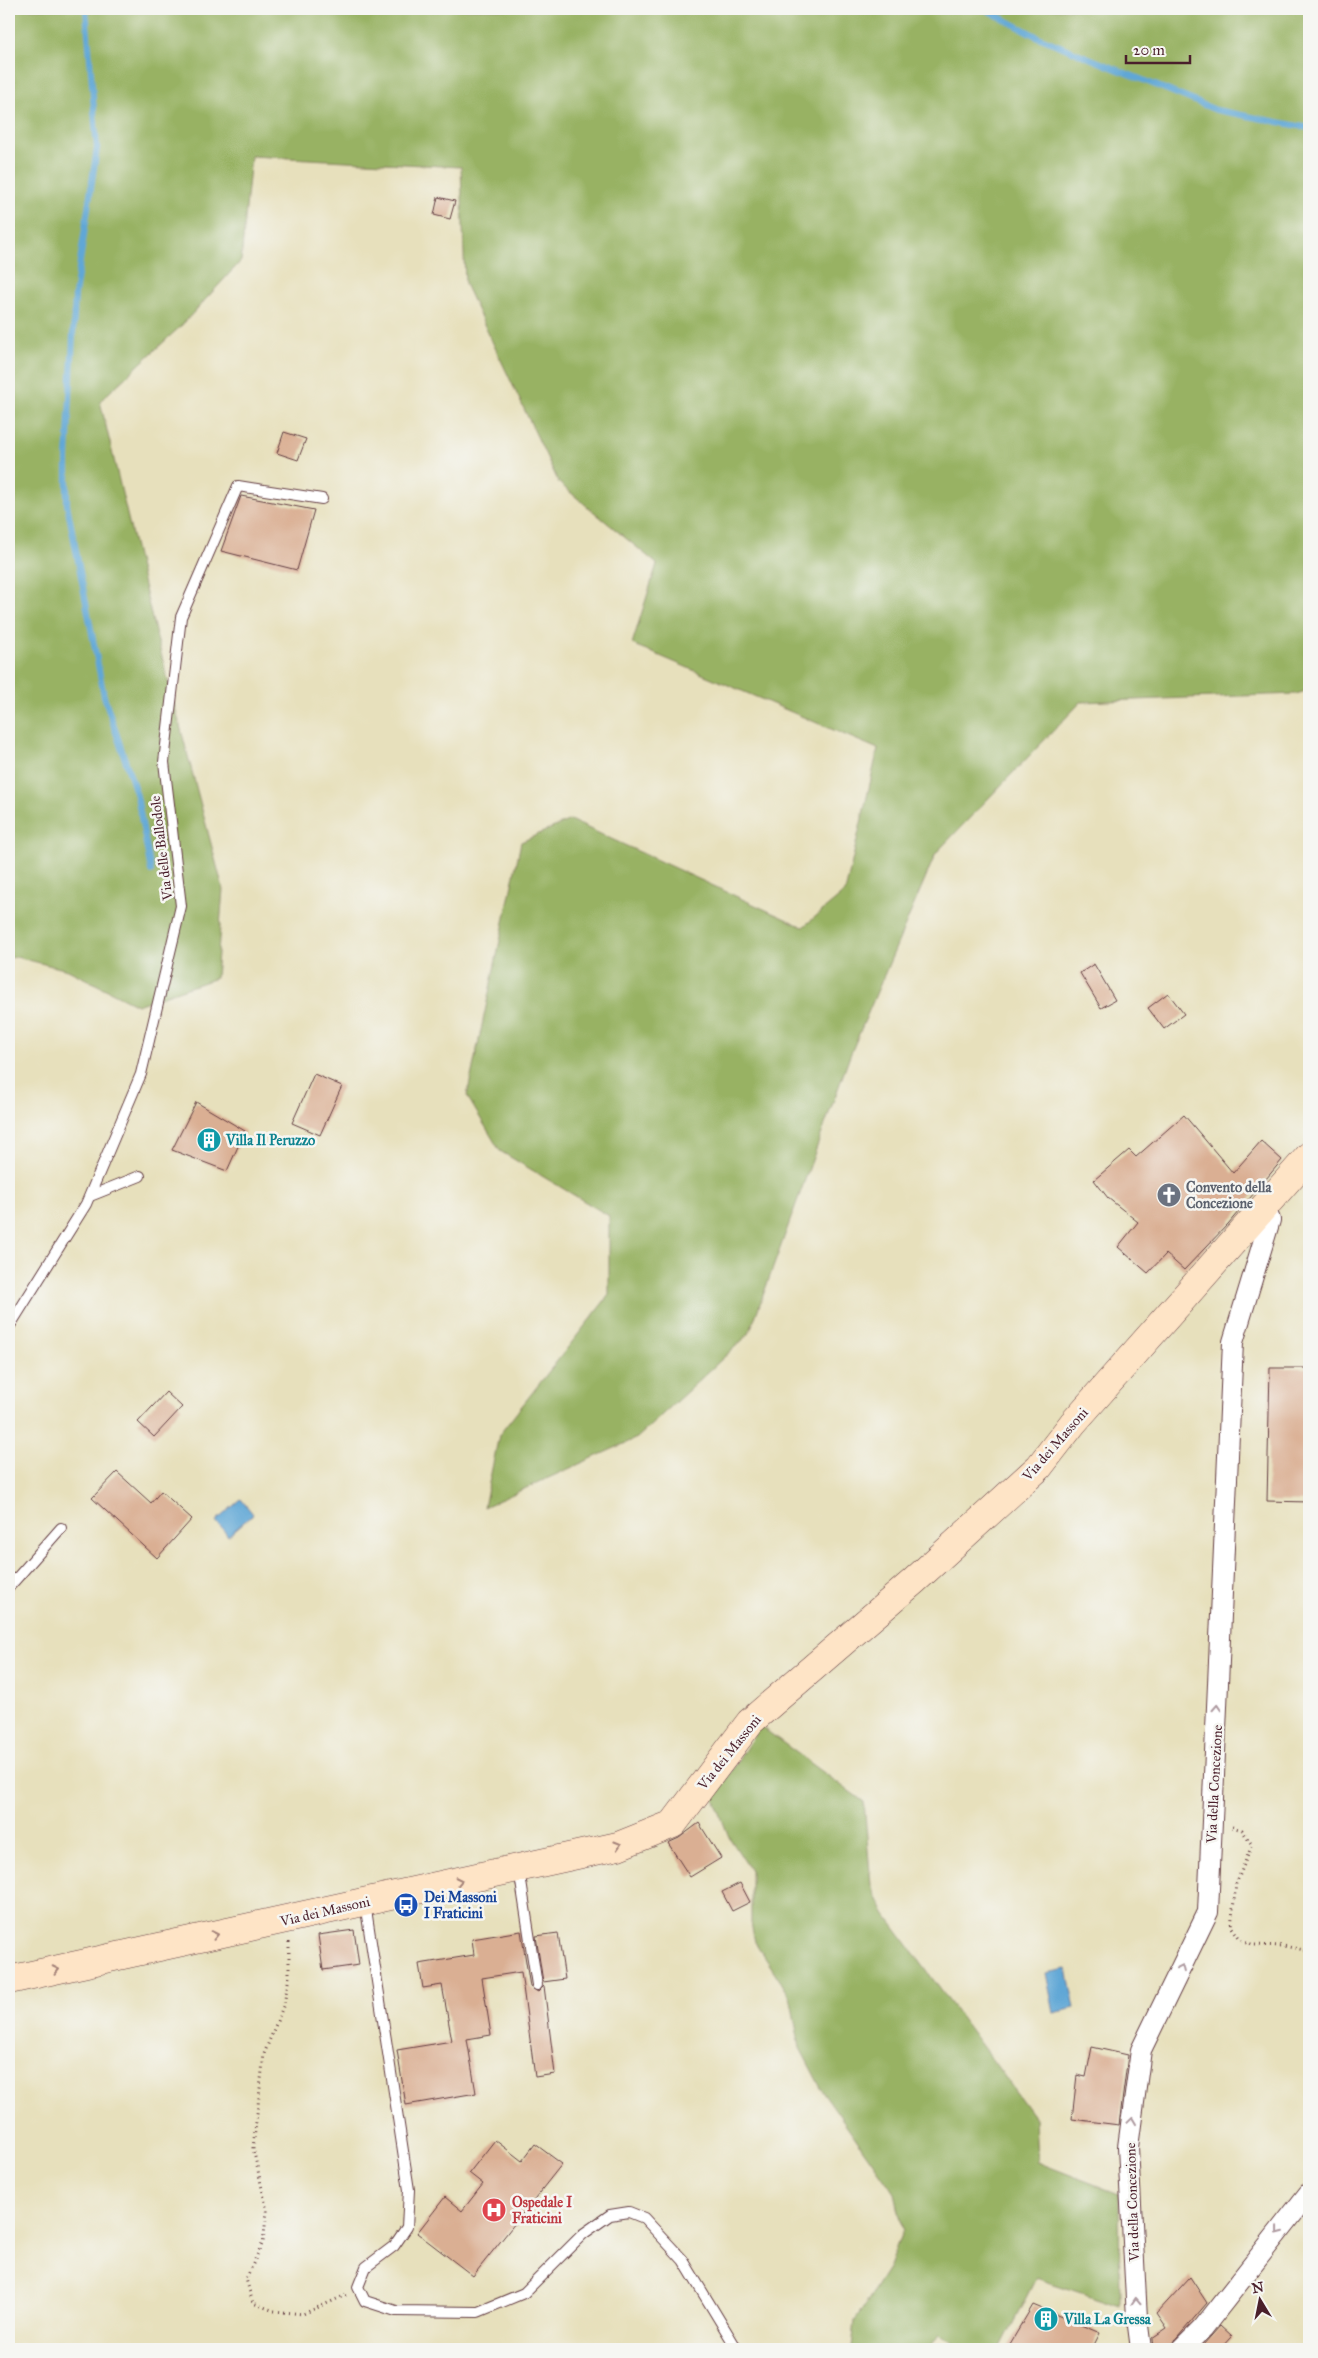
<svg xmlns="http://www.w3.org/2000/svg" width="1318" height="2358" font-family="'IM FELL Great Primer',serif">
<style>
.forest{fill:#98b264;stroke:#716848}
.water{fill:#60a7d6;stroke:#556380}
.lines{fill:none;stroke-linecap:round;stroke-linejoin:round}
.stream{stroke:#60a7d6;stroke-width:6}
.building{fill:#daaf93}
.lane-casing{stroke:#623c41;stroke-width:12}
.street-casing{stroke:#623c41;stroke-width:22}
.secondary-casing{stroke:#623c41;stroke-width:29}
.path{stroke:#623c41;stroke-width:3;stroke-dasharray:1 4;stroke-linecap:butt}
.lane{stroke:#fff;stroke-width:10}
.street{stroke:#fff;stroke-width:20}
.secondary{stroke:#fee4c6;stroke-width:28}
.oneway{stroke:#ae9aa0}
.oneway2{stroke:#a48278}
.labels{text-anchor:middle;stroke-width:5;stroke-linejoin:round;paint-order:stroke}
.street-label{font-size:14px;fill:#4a1f2b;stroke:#f6f6f2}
.culture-label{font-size:14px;font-weight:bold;fill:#0d838f;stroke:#f6f6f2;text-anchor:start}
.worship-label{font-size:14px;font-weight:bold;fill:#5b616d;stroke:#f6f6f2;text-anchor:start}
.transit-label{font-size:14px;font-weight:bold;fill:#164399;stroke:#f6f6f2;text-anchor:start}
.health-label{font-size:14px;font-weight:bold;fill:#be3a42;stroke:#f6f6f2;text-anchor:start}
</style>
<rect width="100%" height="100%" fill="#f6f6f2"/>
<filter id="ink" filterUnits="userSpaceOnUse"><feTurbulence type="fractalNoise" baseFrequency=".02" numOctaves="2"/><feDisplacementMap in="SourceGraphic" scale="10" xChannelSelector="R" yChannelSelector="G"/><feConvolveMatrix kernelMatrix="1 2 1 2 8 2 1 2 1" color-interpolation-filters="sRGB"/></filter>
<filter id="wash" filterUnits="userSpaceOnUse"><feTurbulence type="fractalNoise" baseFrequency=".0096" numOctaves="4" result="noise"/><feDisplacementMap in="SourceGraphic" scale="20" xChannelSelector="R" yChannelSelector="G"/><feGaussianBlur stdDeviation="1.12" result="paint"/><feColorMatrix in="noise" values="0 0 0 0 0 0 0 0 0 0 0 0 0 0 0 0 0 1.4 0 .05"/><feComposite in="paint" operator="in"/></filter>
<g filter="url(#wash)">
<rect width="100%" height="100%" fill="#e7e0bc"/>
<g class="forest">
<path d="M9,9H1309V690L1296,694L1081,702L936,853L851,1053L749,1334L637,1438L484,1507L499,1435L609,1295V1216L500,1151L467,1096L521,842L570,820L803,927L845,892L878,749L632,644L657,564L559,483L465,284L461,167L251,156L241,261L182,325L100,401L154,627L223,889L216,978L137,1005L68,970L16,957L9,958Z"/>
<path d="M760,1726L864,1802L871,1885L885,1914L1035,2118L1037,2162L1119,2194L1120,2306L1036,2278L1000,2349H965L939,2334L929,2349H855L852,2347L855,2321L888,2269L903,2229L895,2194L823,2092L800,2048L790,1996L755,1942L751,1923V1871L729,1837L714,1799Z"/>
</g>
<g class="water">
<path d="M241,1499L253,1514L228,1536L216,1521Z"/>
<path d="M1067,1969L1075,2008L1054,2013L1046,1973Z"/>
</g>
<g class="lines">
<g class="stream">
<path d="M86,9L97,148L75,295L67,458V504L104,696L137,796L151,871"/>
<path d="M985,9L1038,37L1216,110L1309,128"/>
</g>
</g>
<g id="blocks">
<g class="building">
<path d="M438,197L455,201L450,219L434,215Z"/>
<path d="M284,432L306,439L298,460L277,453Z"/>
<path d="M241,496L314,510L297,570L221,551Z"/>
<path d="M1094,964L1115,1000L1101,1008L1080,973Z"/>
<path d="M1168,993L1184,1014L1164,1029L1148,1008Z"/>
<path d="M314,1074L342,1086L320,1135L292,1123Z"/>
<path d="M196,1102L245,1131L227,1171L172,1150Z"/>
<path d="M1184,1115L1233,1173L1261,1141L1282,1160L1228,1224L1184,1270L1166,1254L1148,1273L1118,1247L1138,1222L1108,1198L1094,1180L1129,1150L1136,1157Z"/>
<path d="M1270,1368H1309V1502L1267,1501Z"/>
<path d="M166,1392L182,1407L154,1437L138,1422Z"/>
<path d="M117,1472L151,1503L161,1491L192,1519L157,1558L92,1498Z"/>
<path d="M699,1823L721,1858L690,1877L668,1843L679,1838Z"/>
<path d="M740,1883L750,1902L732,1911L722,1892Z"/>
<path d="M354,1930L359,1965L323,1970L318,1935Z"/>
<path d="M521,1931L530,1987L538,1992L544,1986L555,2074L535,2077L521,1972L482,1978L491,2035L467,2039L476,2093L406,2105L397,2050L452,2041L442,1985L423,1988L419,1964L474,1955L472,1939Z"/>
<path d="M558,1933L565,1979L543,1982L536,1936Z"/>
<path d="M1092,2047L1128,2055L1119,2125L1072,2119L1077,2075L1086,2077Z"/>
<path d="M495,2140L522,2161L535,2144L562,2164L473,2276L417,2233L445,2197L462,2211L483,2184L469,2173Z"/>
<path d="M1190,2277L1207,2303L1172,2344L1161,2349H1153L1152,2338L1167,2328L1157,2313Z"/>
<path d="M1033,2305L1100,2333L1092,2349H1007Z"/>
<path d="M1220,2326L1232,2337L1221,2349H1205L1202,2346Z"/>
</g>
</g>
</g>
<g filter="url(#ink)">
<use href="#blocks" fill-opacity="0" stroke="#623c41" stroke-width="1"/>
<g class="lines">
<defs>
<g id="lane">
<path d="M90,1196L140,1176"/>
<path d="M9,1327L86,1204L141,1074L181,906L164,762L181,617L238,486L322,499"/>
<path d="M9,1587L61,1528"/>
<path d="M519,1869L537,1985"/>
<path d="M365,1903L409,2190L407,2227L394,2246L366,2267L358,2287L365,2301L396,2311L478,2312L524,2293L583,2234L610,2215L629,2212L644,2218L683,2260L737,2349"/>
</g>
<g id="street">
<path d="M1141,2349L1137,2318L1128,2147L1141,2050L1208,1912L1233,1342L1270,1220L1265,1208"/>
<path d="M1182,2349L1203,2328L1309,2193"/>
</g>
<path id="secondary" d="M9,1980L618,1846L673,1824L750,1722L914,1581L1039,1467L1073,1423L1309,1156"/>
</defs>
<use href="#lane" class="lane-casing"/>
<use href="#street" class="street-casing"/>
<use href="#secondary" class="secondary-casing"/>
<g class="path">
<path d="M1232,1827L1242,1830L1252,1845L1236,1884L1231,1926L1240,1939L1253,1945L1284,1946L1309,1951"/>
<path d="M289,1942V1977L284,2004L264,2054L253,2148L267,2211L263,2242L246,2279L253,2303L274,2311L303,2314L346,2295"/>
</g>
<use href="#lane" class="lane"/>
<use href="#street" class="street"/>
<use href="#secondary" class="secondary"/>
</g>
<defs><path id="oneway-chevron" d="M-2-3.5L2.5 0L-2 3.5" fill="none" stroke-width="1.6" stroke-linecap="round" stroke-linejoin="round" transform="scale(1.25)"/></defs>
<g class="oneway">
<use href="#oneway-chevron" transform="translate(1217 1708) rotate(-87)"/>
<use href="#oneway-chevron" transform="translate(1181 1968) rotate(-64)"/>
<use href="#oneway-chevron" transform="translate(1132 2121) rotate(-82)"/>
<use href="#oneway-chevron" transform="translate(1279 2231) rotate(128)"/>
<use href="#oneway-chevron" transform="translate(1136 2301) rotate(-93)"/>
</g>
<g class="oneway2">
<use href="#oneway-chevron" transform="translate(618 1845) rotate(-17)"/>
<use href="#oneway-chevron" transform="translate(459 1881) rotate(-12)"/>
<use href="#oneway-chevron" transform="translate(215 1935) rotate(-12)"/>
<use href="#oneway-chevron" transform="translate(56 1970) rotate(-12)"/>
</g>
</g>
<defs>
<symbol id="building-disc" viewBox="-11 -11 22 22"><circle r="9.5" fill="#0f9aa8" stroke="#f6f6f2"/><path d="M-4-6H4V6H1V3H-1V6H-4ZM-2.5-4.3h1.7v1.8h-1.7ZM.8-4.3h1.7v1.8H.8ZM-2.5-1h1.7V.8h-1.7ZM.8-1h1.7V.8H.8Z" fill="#fff"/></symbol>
<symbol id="church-disc" viewBox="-11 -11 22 22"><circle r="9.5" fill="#6b7280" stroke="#f6f6f2"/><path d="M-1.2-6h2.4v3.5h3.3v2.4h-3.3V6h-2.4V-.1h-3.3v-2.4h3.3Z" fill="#fff"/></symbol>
<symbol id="bus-disc" viewBox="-11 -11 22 22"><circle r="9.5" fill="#1a4fb4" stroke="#f6f6f2"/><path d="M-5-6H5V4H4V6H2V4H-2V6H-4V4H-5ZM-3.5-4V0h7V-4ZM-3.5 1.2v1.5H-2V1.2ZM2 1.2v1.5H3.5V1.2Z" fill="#fff"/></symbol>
<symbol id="hospital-disc" viewBox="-11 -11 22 22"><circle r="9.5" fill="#e0444e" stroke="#f6f6f2"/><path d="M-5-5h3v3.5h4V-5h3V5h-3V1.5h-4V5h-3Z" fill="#fff"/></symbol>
</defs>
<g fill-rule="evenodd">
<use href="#building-disc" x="195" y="1126" width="28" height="28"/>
<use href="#church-disc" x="1155" y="1181" width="28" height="28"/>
<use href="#bus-disc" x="392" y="1891" width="28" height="28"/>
<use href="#hospital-disc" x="480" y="2196" width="28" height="28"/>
<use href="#building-disc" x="1032" y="2305" width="28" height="28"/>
</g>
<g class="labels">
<g class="street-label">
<text transform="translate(161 848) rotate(-97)" y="5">Via delle Ballodole</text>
<text transform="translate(1055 1444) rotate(-49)" y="5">Via dei Massoni</text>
<text transform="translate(729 1752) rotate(-51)" y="5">Via dei Massoni</text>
<text transform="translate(1214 1784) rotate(-87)" y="5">Via della Concezione</text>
<text transform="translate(325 1911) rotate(-13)" y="5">Via dei Massoni</text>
<text transform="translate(1132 2202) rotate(-92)" y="5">Via della Concezione</text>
</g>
<g class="culture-label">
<text x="226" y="1145">Villa Il Peruzzo</text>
<text x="1064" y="2324">Villa La Gressa</text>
</g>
<g class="worship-label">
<text x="1186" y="1192">Convento della<tspan x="1186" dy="16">Concezione</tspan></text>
</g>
<g class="transit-label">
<text x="424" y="1902">Dei Massoni<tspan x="424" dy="16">I Fraticini</tspan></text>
</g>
<g class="health-label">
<text x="512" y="2207">Ospedale I<tspan x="512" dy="16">Fraticini</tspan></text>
</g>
</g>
<rect width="1318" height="2358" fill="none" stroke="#f6f6f2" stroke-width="30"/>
<g transform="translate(1260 2300) rotate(350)" stroke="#f6f6f2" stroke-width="4" paint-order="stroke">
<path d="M0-4L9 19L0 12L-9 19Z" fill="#4a1f2b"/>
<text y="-8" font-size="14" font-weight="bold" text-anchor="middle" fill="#4a1f2b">N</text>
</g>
<path d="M1126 55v8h64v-8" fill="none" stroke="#4a1f2b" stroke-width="2.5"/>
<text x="1133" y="55" font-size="15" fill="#4a1f2b" stroke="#f6f6f2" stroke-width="4" paint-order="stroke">20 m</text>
</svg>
